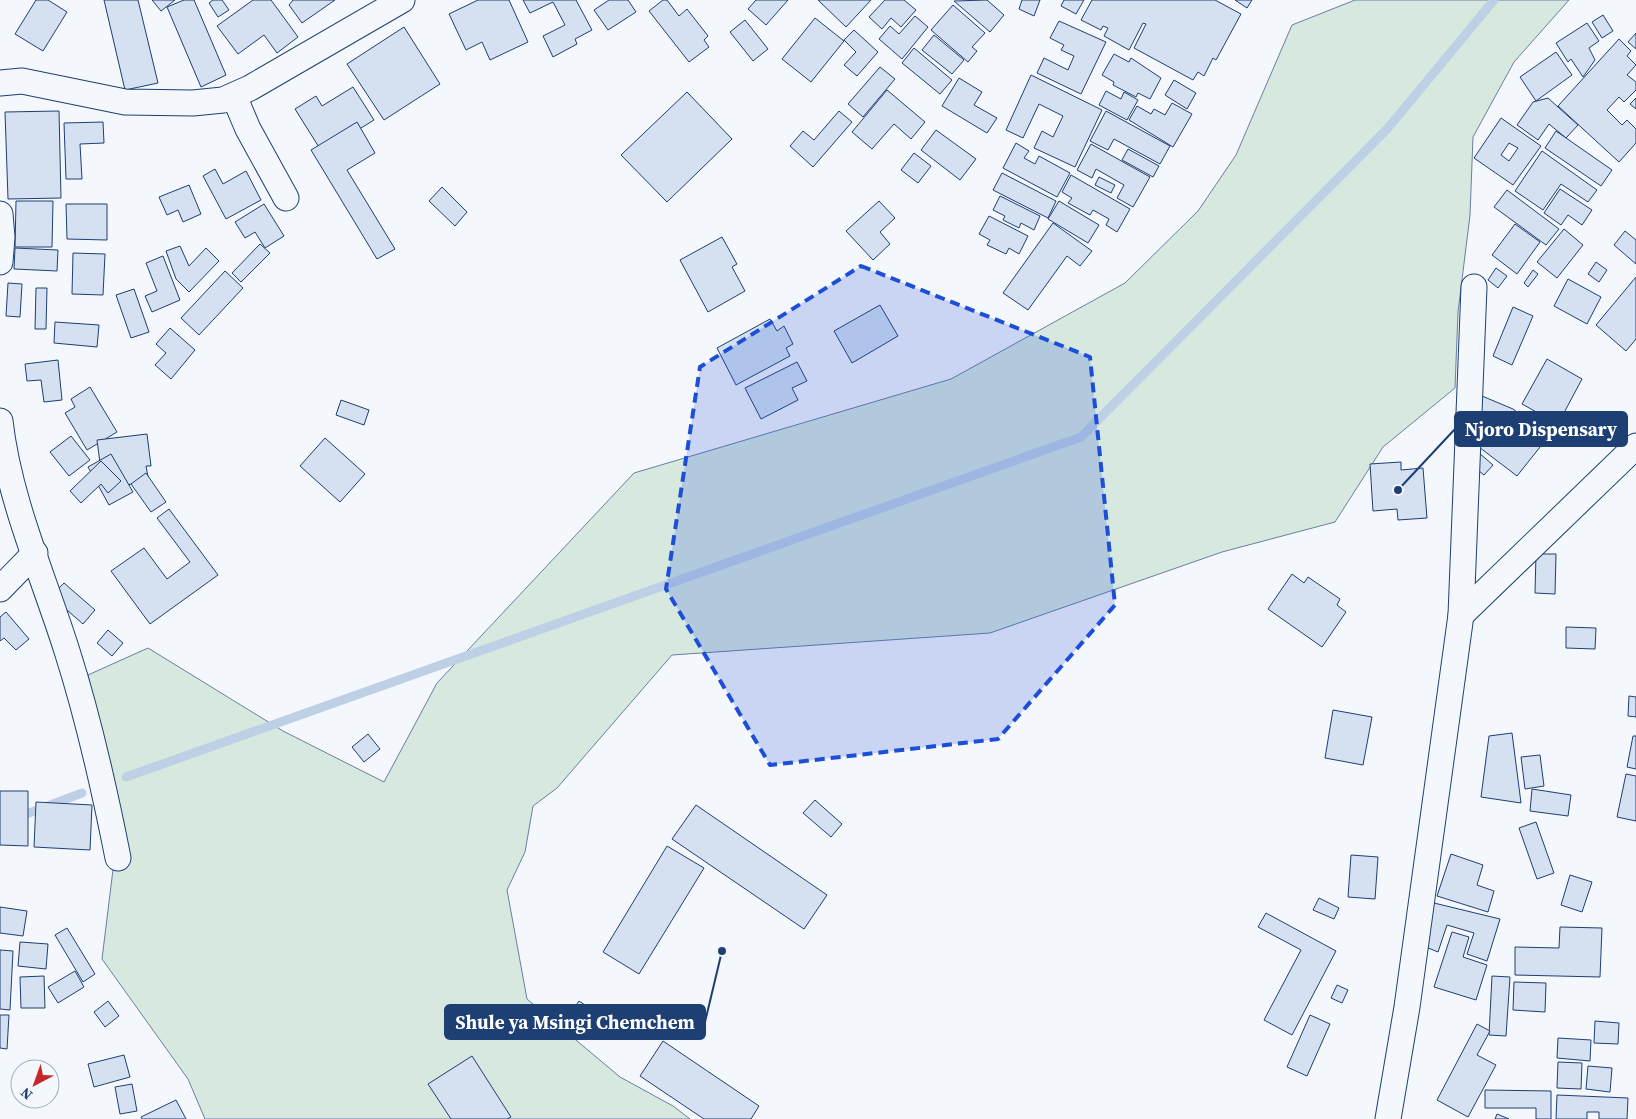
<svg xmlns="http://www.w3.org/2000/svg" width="1636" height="1119" font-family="'Source Serif 4',serif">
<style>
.green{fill:#d7e8df;stroke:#687fa3}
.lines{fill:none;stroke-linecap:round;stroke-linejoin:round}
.stream{stroke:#bed0e5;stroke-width:9}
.building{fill:#d5e0f0;stroke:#1d3f73;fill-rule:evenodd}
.minor-casing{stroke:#1d3f73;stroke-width:27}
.minor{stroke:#f4f7fb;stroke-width:25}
.marked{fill:#1d4ed8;fill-opacity:0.2;stroke:#1d4ed8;stroke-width:4;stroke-dasharray:10 6;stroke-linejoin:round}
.leader{fill:none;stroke:#1d3f73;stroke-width:2}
.callout-dot{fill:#1d3f73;stroke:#f4f7fb;stroke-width:2}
.callout{fill:#1d3f73;stroke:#1d3f73;stroke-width:2}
.callout-label{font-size:19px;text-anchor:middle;font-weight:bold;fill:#fff}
</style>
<rect width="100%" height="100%" fill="#f4f7fb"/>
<path class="green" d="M1355,0H1569L1514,62L1473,137L1470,215L1458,312L1455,388L1383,447L1335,522L1222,552L990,633L672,655L557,788L533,806L525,852L507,890L527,999L620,1077L673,1106L690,1119H205L188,1079L102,959L118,829L88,675L148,648L283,731L384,782L437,683L634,473L951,379L1125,283L1198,211L1236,155L1292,25Z"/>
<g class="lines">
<g class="stream">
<path d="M126,777L1081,437L1388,128L1494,0"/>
<path d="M0,824L82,793"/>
</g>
</g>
<g class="building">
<path d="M36,0H48L67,12L43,51L15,34Z"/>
<path d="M104,0H138L158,83L125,90Z"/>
<path d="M152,0H175L161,11Z"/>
<path d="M184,0H194L226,75L201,87L167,7Z"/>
<path d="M213,0H222L229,10L218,17L209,3Z"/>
<path d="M253,0H271L298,37L277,53L264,35L238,54L217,26Z"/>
<path d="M293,0H335L302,23L289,5Z"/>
<path d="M478,0H509L528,42L490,60L482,42L466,50L449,14Z"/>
<path d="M523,0H576L592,30L575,39L577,44L553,57L543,36L565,25L553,2L530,13Z"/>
<path d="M609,0H628L636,12L608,30L594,10Z"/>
<path d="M663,0H667L679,16L687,9L708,36L704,40L709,47L689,62L649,11Z"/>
<path d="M756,0H788L766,25L748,9Z"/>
<path d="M818,0H871L846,27Z"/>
<path d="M885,0H904L916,10L901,27L891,18L882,29L869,17Z"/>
<path d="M987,0L1004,15L990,32L954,1Z"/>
<path d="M1022,0H1040L1034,16L1019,9Z"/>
<path d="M1064,0H1084L1076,14L1061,6Z"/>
<path d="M1092,0H1215L1241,14L1216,60L1213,58L1204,76L1198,72L1193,80L1134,48L1146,24L1143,23L1129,50L1104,36L1108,28L1103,26L1101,30L1081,20Z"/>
<path d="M1235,0H1252L1247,8Z"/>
<path d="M953,5L985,33L972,47L977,51L968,62L931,30Z"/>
<path d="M1603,15L1613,31L1602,38L1592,22Z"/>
<path d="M915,16L928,27L902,59L879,39L890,26L899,34Z"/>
<path d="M815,18L844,41L811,82L782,59Z"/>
<path d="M745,20L768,49L753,61L730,32Z"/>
<path d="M1059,21L1106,42L1081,94L1037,73L1044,58L1068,70L1074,56L1061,50L1064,45L1050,38Z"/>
<path d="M1587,23L1599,41L1589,48L1595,60L1583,77L1571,59L1568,62L1556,43Z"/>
<path d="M404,27L440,84L384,120L347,64Z"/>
<path d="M854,30L878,52L857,76L844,65L856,52L844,40Z"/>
<path d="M1636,33V49L1628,42Z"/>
<path d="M934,35L964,60L952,74L922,50Z"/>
<path d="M1619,39L1631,51L1627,56L1636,65L1627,75L1636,82V90L1624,102L1619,97L1607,110L1622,125L1627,120L1636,129V143L1619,162L1558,106Z"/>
<path d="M914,48L952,80L940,94L902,63Z"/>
<path d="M1556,52L1572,75L1536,101L1520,77Z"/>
<path d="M1114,54L1129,62L1131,58L1161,78L1150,99L1138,93L1136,97L1113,85L1114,82L1102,75Z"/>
<path d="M880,67L895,79L863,117L848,104Z"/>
<path d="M1031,75L1102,110L1075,167L1034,148L1042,131L1053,137L1063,116L1039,104L1023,138L1006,130Z"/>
<path d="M959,78L982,92L974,105L997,118L987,133L942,106Z"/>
<path d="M1174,80L1196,93L1187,109L1165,95Z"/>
<path d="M353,87L374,120L322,152L295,109L316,96L322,106Z"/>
<path d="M887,90L925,122L911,139L894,124L872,149L852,132Z"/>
<path d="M1106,91L1121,99L1124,92L1138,100L1127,120L1099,105Z"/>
<path d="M687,92L732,139L667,202L621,155Z"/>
<path d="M1548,98L1578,125L1566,138L1549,124L1538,140L1517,125L1533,102Z"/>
<path d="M1636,98V109L1630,104Z"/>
<path d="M1172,103L1192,114L1173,147L1129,120L1137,106L1151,114L1154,109L1165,115Z"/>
<path d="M59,111L61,198L8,199L5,112Z"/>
<path d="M839,111L852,122L813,167L790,146L803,131L814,140Z"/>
<path d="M1106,111L1170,146L1160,164L1114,139L1108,150L1090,141Z"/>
<path d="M1501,118L1541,146L1513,185L1474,158ZM1509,143L1518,148L1509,161L1501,155Z"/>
<path d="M103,122L104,143L80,144L82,179H66L64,123Z"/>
<path d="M357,122L375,153L347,170L395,249L377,259L311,150Z"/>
<path d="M936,130L976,159L960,180L921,150Z"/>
<path d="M1556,131L1612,170L1601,186L1545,148Z"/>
<path d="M1016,143L1029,151L1024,158L1035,164L1039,156L1070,173L1057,197L1003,168Z"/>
<path d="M1091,144L1150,177L1133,207L1117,198L1124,185L1096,169L1092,178L1077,170Z"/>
<path d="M1128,149L1159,166L1153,177L1122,160Z"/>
<path d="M1542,151L1597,190L1588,202L1561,184L1543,210L1515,191Z"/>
<path d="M914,153L931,166L918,183L901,170Z"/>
<path d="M215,169L223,184L246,171L261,200L226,219L203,176Z"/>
<path d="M1002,173L1056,201L1048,218L993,190Z"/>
<path d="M1071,175L1130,209L1117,232L1106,225L1109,219L1093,210L1090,215L1068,203L1072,198L1062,192Z"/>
<path d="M1099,177L1115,185L1111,193L1095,185Z"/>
<path d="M189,185L201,214L183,222L178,210L167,215L159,197Z"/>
<path d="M442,187L467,212L455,226L429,201Z"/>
<path d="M1560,189L1592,210L1582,225L1568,215L1561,225L1544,213Z"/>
<path d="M1507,190L1559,229L1546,245L1494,207Z"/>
<path d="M1000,196L1040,216L1034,230L1021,223L1019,228L1003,220L1005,216L993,210Z"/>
<path d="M16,201H53L52,247H15Z"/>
<path d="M879,201L895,218L880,232L890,244L873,260L846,231Z"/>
<path d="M1059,201L1099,225L1088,243L1048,219Z"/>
<path d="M66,204H107V240L67,239Z"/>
<path d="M264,204L284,236L265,248L255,232L245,238L235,222Z"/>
<path d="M989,216L1028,236L1019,254L1009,248L1006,254L987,245L990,240L979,234Z"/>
<path d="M1053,223L1092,251L1080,266L1067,256L1028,310L1003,293Z"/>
<path d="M1515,224L1540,242L1517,274L1492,255Z"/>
<path d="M1564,229L1583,245L1557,278L1537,262Z"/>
<path d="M1625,231L1636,240V264L1614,245Z"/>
<path d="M722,237L737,264L732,267L745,291L708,312L680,260Z"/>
<path d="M260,244L270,253L241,282L232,273Z"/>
<path d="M180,246L189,266L206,248L219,261L189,292L176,279L166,251Z"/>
<path d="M15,248L58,250L57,271L14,269Z"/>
<path d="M73,253L105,254L103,295L72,294Z"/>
<path d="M163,256L180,300L152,312L145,296L157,291L146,263Z"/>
<path d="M1596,262L1607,270L1599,282L1588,274Z"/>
<path d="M1496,268L1507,276L1498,288L1488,280Z"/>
<path d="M1533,270L1538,274L1528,287L1524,283Z"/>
<path d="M225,271L243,288L199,335L181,318Z"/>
<path d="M1636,277V339L1626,351L1596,325Z"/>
<path d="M1568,279L1601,297L1587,324L1554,306Z"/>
<path d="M8,283L22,284L20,317L6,316Z"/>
<path d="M36,288H47L46,329H35Z"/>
<path d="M134,289L149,332L131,338L116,295Z"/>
<path d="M880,305L898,336L852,363L834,331Z"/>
<path d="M1513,307L1533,316L1512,365L1493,356Z"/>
<path d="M770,319L777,331L784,326L793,344L786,348L790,356L736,385L717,348Z"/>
<path d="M55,322L99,325L97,347L54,343Z"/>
<path d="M170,328L195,350L171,379L155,365L166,353L156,344Z"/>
<path d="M1547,359L1582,379L1558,424L1522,404Z"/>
<path d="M58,360L62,400L44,402L41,380L27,381L25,364Z"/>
<path d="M797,362L807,381L792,388L798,400L761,419L745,388Z"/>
<path d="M90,387L117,432L87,450L65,413L75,407L71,399Z"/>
<path d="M1482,396L1513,409L1548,437L1517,476L1475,444Z"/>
<path d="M341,400L369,410L364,425L336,415Z"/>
<path d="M147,434L151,466H146L149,482L116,486L115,477L102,478L97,440Z"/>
<path d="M71,436L90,460L69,476L50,452Z"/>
<path d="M325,438L365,474L340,502L300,466Z"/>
<path d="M1478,452L1493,465L1484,475L1469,463Z"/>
<path d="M111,454L133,492L109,505L88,467Z"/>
<path d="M101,461L121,481L108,493L101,484L81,503L70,491Z"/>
<path d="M1401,462V470L1423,468L1427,518L1398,520L1397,509L1373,511L1370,464Z"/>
<path d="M146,473L166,502L151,512L131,484Z"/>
<path d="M169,509L218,575L150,624L111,571L144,548L167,579L190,562L157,518Z"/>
<path d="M1536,554H1556L1555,594L1535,593Z"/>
<path d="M1292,574L1304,583L1308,577L1340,599L1337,605L1346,612L1322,647L1268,609Z"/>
<path d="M64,583L95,610L83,624L51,596Z"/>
<path d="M6,612L29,639L16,650L4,638L0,641V617Z"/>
<path d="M1566,627L1596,628L1595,649L1566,648Z"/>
<path d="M108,630L123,643L112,656L97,643Z"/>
<path d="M1629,696L1636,697V717L1628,716Z"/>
<path d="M1333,710L1372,717L1363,765L1325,758Z"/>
<path d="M1512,733L1521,803L1481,797L1489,736Z"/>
<path d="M368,734L380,749L364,762L352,747Z"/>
<path d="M1633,736H1636V769L1627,767Z"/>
<path d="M1540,755L1544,786L1525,789L1521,757Z"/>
<path d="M1626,774L1636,776V821L1617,817Z"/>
<path d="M1532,789L1571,795L1568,816L1530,811Z"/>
<path d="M0,791H28V846L0,845Z"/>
<path d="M815,800L842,824L831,837L803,813Z"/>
<path d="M36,802L92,805L90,850L34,847Z"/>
<path d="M696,805L827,895L804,929L672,839Z"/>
<path d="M1536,822L1554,873L1537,879L1519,828Z"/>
<path d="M667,846L704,868L639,974L603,952Z"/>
<path d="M1451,854L1483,865L1477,885L1494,891L1488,912L1437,896Z"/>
<path d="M1351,855L1378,857L1375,899L1348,897Z"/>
<path d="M1570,875L1592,882L1582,912L1561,905Z"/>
<path d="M1319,898L1339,908L1334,919L1313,910Z"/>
<path d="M1434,903L1500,919L1487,961L1467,954L1474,933L1447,925L1438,952L1421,945Z"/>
<path d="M0,907L27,911L23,936L0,933Z"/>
<path d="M1266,913L1336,951L1292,1035L1264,1020L1301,950L1258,927Z"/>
<path d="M1560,927L1602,928L1600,977L1515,975V947L1559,948Z"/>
<path d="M67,928L95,974L83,982L55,935Z"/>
<path d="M1452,932L1469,937L1463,957L1487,965L1476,1000L1434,987Z"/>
<path d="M20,942L48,944L46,969L18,966Z"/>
<path d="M0,950L13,951L10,1010L0,1009Z"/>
<path d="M75,971L84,987L58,1003L48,987Z"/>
<path d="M44,976L45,1008H21L20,977Z"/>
<path d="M1492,976L1510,977L1506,1036L1489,1035Z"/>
<path d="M1514,982L1546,983L1545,1012L1513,1010Z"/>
<path d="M1337,985L1348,990L1342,1003L1331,998Z"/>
<path d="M108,1001L119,1016L105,1027L94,1012Z"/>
<path d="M579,1001L594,1011L582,1030L566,1020Z"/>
<path d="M0,1015H9L7,1049L0,1048Z"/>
<path d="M1310,1015L1330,1024L1307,1076L1287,1067Z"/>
<path d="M1595,1021L1619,1023L1618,1044L1594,1043Z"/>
<path d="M1477,1024L1490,1031L1477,1055L1496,1065L1468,1117L1437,1100Z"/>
<path d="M1558,1038L1591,1040L1590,1061L1557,1058Z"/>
<path d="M663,1041L759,1106L751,1119H704L640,1076Z"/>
<path d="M124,1055L130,1077L94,1087L88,1064Z"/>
<path d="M472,1056L511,1117L507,1119H451L428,1084Z"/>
<path d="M1558,1062L1582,1063L1581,1089L1557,1088Z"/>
<path d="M1588,1066L1612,1068L1610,1092L1586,1089Z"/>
<path d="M132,1084L137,1111L120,1114L115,1087Z"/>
<path d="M1485,1090L1551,1091V1119H1536V1108H1485Z"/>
<path d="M1557,1095L1628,1098L1627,1119H1599V1112H1587V1119H1556Z"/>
<path d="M176,1100L186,1119H142L141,1117Z"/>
<path d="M1497,1114L1509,1119H1495Z"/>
</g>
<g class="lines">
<defs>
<g id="minor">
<path d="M0,83L22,81L125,102L193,103L223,100L250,88L402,0"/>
<path d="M234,96L248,129L286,198"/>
<path d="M0,214L2,237L0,262"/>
<path d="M0,421C9,500 43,575 67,651C89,720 104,787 118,858"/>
<path d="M0,589L35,553"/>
<path d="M1461,615L1636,446"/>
<path d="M1388,1119L1407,1007L1461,615L1474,287"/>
</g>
</defs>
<use href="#minor" class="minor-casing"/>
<use href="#minor" class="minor"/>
</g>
<path class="marked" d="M861,266L1090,357L1115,605L998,739L770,765L666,589L700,367Z"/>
<path class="leader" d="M1398 490L1455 429M722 951L705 1022"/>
<g class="callout-dot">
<circle cx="1398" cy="490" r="5"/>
<circle cx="722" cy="951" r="5"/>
</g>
<g class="callout">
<rect x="1455" y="412" width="172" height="34" rx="5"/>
<rect x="445" y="1005" width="260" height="34" rx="5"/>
</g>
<g class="callout-label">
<text x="1541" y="436">Njoro Dispensary</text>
<text x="575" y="1029">Shule ya Msingi Chemchem</text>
</g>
<g transform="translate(35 1084) rotate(221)"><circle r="24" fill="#f4f7fb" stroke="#9eadc5"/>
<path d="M0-4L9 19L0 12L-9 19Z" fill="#c62828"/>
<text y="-8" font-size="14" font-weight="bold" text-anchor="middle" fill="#1d3f73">N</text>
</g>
</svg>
